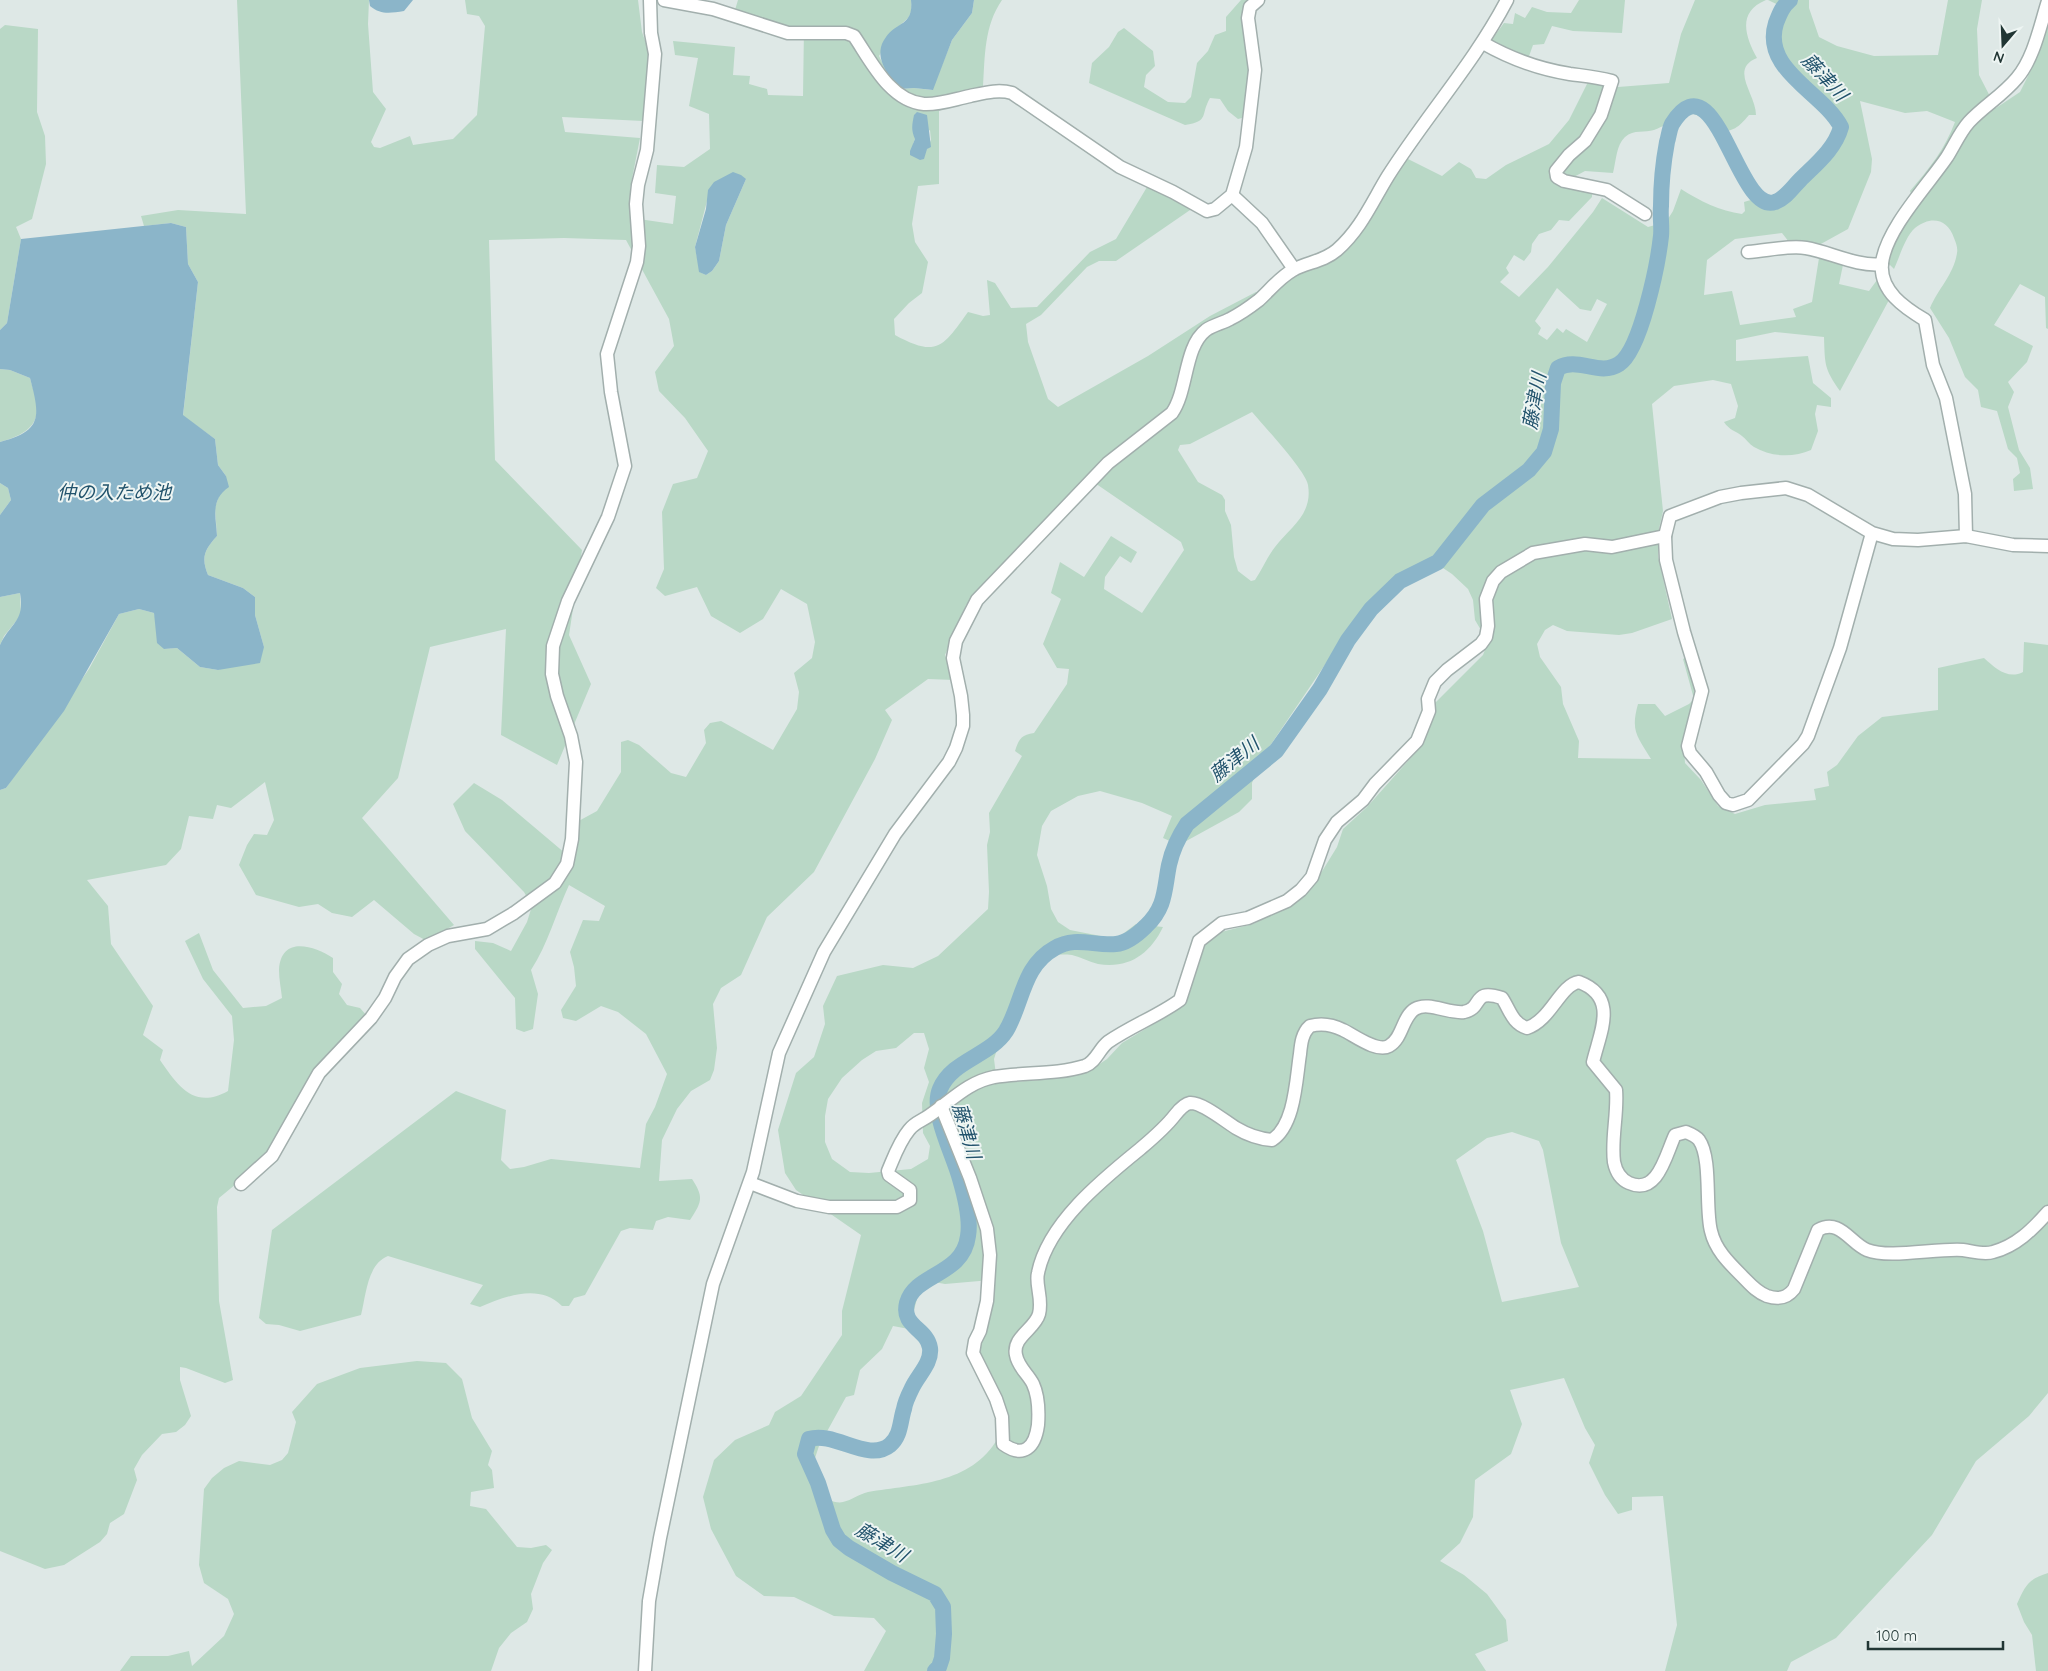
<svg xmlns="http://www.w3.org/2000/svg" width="2048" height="1671" font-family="Quicksand,'Noto Sans JP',sans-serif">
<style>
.green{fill:#b9d8c6;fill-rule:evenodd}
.water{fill:#8bb5c9}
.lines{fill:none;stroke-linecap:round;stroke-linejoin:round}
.stream{stroke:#8bb5c9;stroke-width:2.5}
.river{stroke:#8bb5c9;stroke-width:16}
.minor-casing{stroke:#a2afad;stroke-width:15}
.minor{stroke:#fff;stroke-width:12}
.labels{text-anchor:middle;stroke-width:4;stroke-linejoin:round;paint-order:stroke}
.water-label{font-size:19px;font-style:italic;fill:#22536c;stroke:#eef5f3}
</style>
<rect width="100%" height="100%" fill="#dee8e6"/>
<g class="green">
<path d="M237,0H369L368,24L373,92L386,109L371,142L374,147L380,148L410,136L413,145L453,139L477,115L485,26L479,16L467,14L465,0H638L642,32L650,55L643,121L562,117L565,132L640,138L630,189L632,218L673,224L676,196L655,193L657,165L684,167L710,149L709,114L689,106L698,58L675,55L673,41L735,47L733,75L750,76L749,84L767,89L768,95L803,96L804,27L788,28L735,10L738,0H911C914,20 904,19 894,31C888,37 884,48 879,56L890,78L900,89L914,88L932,90L952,40L972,13L974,0H1002C984,26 985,56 983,87L939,111V184L918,186L912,224L915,242L928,262L922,293L909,303L894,319L895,335C937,358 943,347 968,312L983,316L990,315L987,280L995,283L1011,308L1037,307L1090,252L1116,239L1147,187L1171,193L1193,208L1116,261H1099L1087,267L1041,315L1026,324L1028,342L1048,399L1058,407L1148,356L1210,316L1256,292L1266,300L1290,279L1347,248L1362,232L1404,157L1442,176L1459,162L1471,169L1476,178L1486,179L1506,165L1549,144L1569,120L1588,82L1618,87L1669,83L1681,34L1695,0H1766C1737,12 1745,36 1757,58C1729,69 1756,94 1756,115H1749C1738,128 1734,131 1716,133C1690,99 1685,118 1654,130C1645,133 1634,129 1625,137C1616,145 1616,162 1613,173L1585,171L1572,178L1592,192V197L1569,221L1559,220L1551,230L1539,234L1532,244L1531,252L1524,261L1514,255L1506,268L1509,273L1500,282L1519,297L1548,267L1593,212L1602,198L1648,227L1666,222L1673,211L1681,189C1700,201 1720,211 1742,214L1745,211L1744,202L1754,199C1760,204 1767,208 1775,205C1786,201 1832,155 1837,144C1842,136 1843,127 1841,118C1821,99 1777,66 1776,38C1776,28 1781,17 1785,8L1768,0H1809V8L1819,37L1837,46L1874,56L1938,55L1948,0H1982L1977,29L1979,75L1996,108L2020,92L2030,72L2048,26V329L2046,328L2045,297L2020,284L1994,325L2033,346L2027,362L2008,382L2014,392L2008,407L2019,450L2030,468L2033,489L2014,491L2013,479L2020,473L2017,458L2008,449L1997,411L1981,407L1978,390L1965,377L1949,338L1930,308C1938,289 1954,274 1957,253C1958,248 1956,243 1954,238C1948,219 1931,215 1915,228C1905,237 1900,256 1894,269L1886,261L1888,254L1916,206L1910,191C1929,169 1945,149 1955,122L1927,111L1905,113L1860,101L1872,159L1871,172L1848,229L1819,245L1789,242L1782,233L1735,239L1707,260L1704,295L1732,291L1740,325L1796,317L1793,309L1812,302L1819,258L1843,265L1839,284L1869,291L1877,280L1889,300L1840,391C1824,368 1825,365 1824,337L1775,332L1736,340V361L1808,356L1813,383L1831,398V407L1817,405L1815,414L1818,431L1811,450C1793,458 1771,457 1754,447C1749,444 1746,439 1742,436C1736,431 1729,430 1724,422L1735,418L1738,406L1731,384L1713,380L1674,386L1652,404L1663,511L1659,529L1658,556L1672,619L1632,633L1619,635L1567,631L1553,625L1545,630L1537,644L1540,657L1561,687L1563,704L1579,741L1578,758L1651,759C1638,737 1630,732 1638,704H1655L1665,716L1689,704L1694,699L1683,659L1688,656L1698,689L1684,749L1685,763L1701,780L1718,806L1735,814L1765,805L1816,800L1814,789L1829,786L1827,772L1837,765L1858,736L1882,717L1938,710V668L1984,658C1995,668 2008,680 2023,672L2024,642L2048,645V1393L2029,1416L1976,1461L1932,1535L1836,1638L1791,1662L1787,1671H1665L1677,1625L1663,1496L1632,1497V1510L1618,1514L1605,1495L1589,1463L1595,1445L1585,1428L1564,1378L1510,1390L1522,1424L1511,1454L1475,1480L1473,1517L1460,1543L1440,1561L1464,1575L1487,1594L1506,1620L1508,1641L1475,1654L1486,1671H864L886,1631L874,1618L834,1616L794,1597L764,1596L736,1576L711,1529L703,1497L714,1460L735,1440L769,1425L775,1412L801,1396L842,1335V1311L861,1235L796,1190L785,1173L778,1130L796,1073L814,1057L825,1024L823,1006L837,976L883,965L913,968L938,956L988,909L989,892L987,845L990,832L989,813L1022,756L1015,751C1019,739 1021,735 1034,733L1067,684L1069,669L1057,668L1043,644L1061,599L1051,593L1060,562L1084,577L1111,536L1137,552L1131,563L1120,556L1105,577L1104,589L1142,613L1184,550L1181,542L1089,479L1026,540L966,605L945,655L954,680L928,679L885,710L892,720L875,759L814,872L767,917L741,975L721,988L713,1004L717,1048L714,1070L710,1080L691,1091L677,1109L662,1140L659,1181L692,1179C704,1197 702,1202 690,1220L668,1217L656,1221L653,1230L630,1228L621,1231L585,1295L574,1298L569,1306H562C539,1283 506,1296 480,1307L470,1304L483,1285L388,1256C367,1264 366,1296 361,1315L300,1331L279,1325L266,1324L259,1318L272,1230L456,1091L506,1110L501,1160L510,1169L524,1167L551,1159L640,1168L646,1124L655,1107L667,1074L646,1034L618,1012L601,1006L576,1021L563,1018L561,1010L576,986L574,967L570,952L583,920L599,921L605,906L569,885C556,913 548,944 531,970L538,994L533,1029L524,1032L516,1029L515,998L475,949V941L493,943L511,951L527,922L532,906L524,892L465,831L453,804L474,783L502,800L572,859L575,823L597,811L621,772V742L628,740L639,745L671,773L686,777L706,743L704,730L710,723L721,721L773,750L797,709L799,692L794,673L812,658L815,642L807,604L781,589L763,619L740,633L711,616L697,587L665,596L656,588L664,569L662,512L673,484L697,478L708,451L685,418L659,391L655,372L674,346L669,319L626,240L564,238L489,240L495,460L582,550L569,635L591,684L557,765L501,735L506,629L430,647L398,778L362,818L454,925L427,941L414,934L374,900L352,917L332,913L318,904L299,907L256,895L239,865L247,845L254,834L267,835L274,820L265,782L231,808L217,805L213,819L189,816L181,849L166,865L87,880L108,906L111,944L153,1006L143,1035L163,1050L160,1060C178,1086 194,1110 228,1091L234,1040L232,1016L203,979L185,941L199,933L213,970L243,1008L266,1006L282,998C281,989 279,979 279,970C281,935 314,946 333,958V972L342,984L339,994L347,1005L360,1008L367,1016L315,1074L292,1106L286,1129L271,1155L219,1198L217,1207L219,1301L233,1380L225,1383L186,1368L180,1367V1380L191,1416L185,1425L176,1432L162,1434L142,1455L134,1469L137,1480L124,1514L110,1523L107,1534L100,1542L64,1565L45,1569L0,1551V790L6,788L89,669L119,614L139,609L154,613L164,649L177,648L200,667L218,670L264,647L255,615V597L243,588L208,575C201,558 204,550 217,536L215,507L226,476L218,465L215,439L183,416L198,282L188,264L186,227L171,223L144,226L141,216L178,210L246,214ZM930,130L931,140L927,149L913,144L915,139ZM746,179L726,225L719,261L712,271L706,275L700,272L695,247L707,201ZM1557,288L1580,309L1591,311L1597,299L1607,304L1587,342L1566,329L1563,333L1557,328L1547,340L1538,334L1541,328L1535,321ZM1252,412C1263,425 1306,471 1308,485C1313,515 1290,527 1275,547C1267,557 1262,570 1255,580L1251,581L1238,571L1234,557L1231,525L1225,511V500L1222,495L1198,482L1178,450L1180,445L1190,444ZM1431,560L1452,574L1468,589L1473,600L1475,620L1488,642L1483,655L1435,703L1424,743L1367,807L1343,829L1337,847L1313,886L1291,905L1253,924L1217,933L1206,943L1182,1007L1122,1043L1107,1059L1089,1071L1039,1080L997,1083L994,1059L1006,1021L1020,982L1037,957C1048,955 1061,954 1072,955C1081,957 1089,962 1098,964C1129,969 1150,954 1163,927L1136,924L1116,939L1070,930L1058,922L1051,909L1047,886L1037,855L1042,826L1051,811L1078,796L1100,791L1142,803L1172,816L1163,838L1179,845L1239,812L1252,799V783L1265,753L1362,610L1397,578ZM914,1033H924L929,1049L924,1068L929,1082L922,1103L923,1133L930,1146L928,1159L911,1169L869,1173L850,1172L832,1159L825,1142V1116L828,1099L842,1078L862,1060L876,1051L896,1048ZM1512,1132L1539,1141L1543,1150L1561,1243L1579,1287L1502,1302L1483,1231L1456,1160L1487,1138ZM991,1280L976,1354L1006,1435L998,1438C971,1485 915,1484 868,1492C859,1494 852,1500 843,1502C836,1504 824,1498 817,1496L810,1473L819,1446L846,1397L854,1395L860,1370L882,1349L893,1326L909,1329L918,1295L934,1282L945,1284Z"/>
<path d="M1241,0H1253L1251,70L1246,117L1238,119L1228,111L1220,99L1210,98C1200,115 1210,121 1185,125L1089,83L1092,63L1109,47L1118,32L1124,28L1153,51L1155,66L1146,75L1144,87L1168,102L1185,103L1191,97L1197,63L1208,51L1215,35L1226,31V17Z"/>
<path d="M1579,0H1625L1622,33L1573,31L1552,26L1544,44L1533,45L1528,59L1490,42L1504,23L1513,24L1515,13L1525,18L1532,7L1547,12L1571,13Z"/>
<path d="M5,25L38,29L37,112L45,136L46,164L32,219L16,227L21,239L7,323L0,330V29Z"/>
<path d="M0,369L10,370L30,378C32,387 38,399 37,409C37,430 17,437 0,442Z"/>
<path d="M0,483L8,488L11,500L0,515Z"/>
<path d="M20,593L21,615L4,636L0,645V597Z"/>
<path d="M417,1361L446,1363L462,1379L472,1418L492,1451L488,1465L492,1470L494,1488L471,1492L470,1506L486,1509L517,1547L531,1548L546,1545L552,1550L543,1563L531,1594L533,1609L527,1622L511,1633L499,1648L491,1671H120L131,1656H168L189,1651L192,1666L224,1636L234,1614L228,1599L204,1583L199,1565L204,1489L212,1478L224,1468L239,1461L270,1465L282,1460L288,1453L296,1422L292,1412L317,1384L360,1368Z"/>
<path d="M2048,1573V1671H2036L2032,1635L2024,1622L2017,1604C2025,1586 2028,1579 2048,1573Z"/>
</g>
<g class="water">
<path d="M369,0H413L404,11C390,13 381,15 370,6Z"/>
<path d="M911,0H974L972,13L952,40L933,90L914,88L900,89C887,75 872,55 886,37C896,22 914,26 911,0Z"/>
<path d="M917,112L927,115L931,147L927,149L924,159L920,160L910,155V151L915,139C911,130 912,125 914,115Z"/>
<path d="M733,172L741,175L746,179L726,225L719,261L712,271L706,275L699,272L695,247L706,209L708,190L714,182Z"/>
<path d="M171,223L186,227L188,264L198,282L183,415L215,439L218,465L226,476L229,487C210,500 216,516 217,536C204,550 201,558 208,575L243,588L255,597V615L264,647L260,663L218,670L200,667L177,648L164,649L157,643L154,613L139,609L119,614L64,711L6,788L0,790V645C11,622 25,622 20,593L0,597V515L11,500L8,488L0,483V442C43,431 40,416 30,378L10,370L0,369V330L7,323L21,239Z"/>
</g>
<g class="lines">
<path class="stream" d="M939,1667L944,1671"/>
<path class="river" d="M935,1671L939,1667L942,1658L944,1634L943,1607L935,1594L892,1573L849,1548L839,1540L833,1530L818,1483L805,1454L809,1439C835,1431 868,1463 890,1445C901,1436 900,1421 904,1409C905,1402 909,1394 912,1388C918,1375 932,1363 930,1348C927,1328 901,1327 907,1303C915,1273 963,1276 968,1236C971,1218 965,1196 960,1179C954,1155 930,1112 940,1089C952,1060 990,1056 1006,1031C1023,1003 1022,966 1055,948C1075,936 1094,946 1116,944C1127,943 1139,933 1146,926C1166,907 1164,890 1169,865C1172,851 1179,836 1187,824L1276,751L1320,689L1348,640L1371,609L1400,581L1438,562L1483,505L1529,470L1544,452L1551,429L1553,383L1558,368C1578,356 1599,377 1619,364C1641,350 1658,263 1661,236C1662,227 1660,216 1661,206C1661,185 1663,163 1667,142C1669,136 1669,130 1672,124C1716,54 1737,215 1775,202C1785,199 1793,187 1800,180C1816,164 1835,149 1841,127C1824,93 1761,70 1776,23C1780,13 1782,7 1790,0"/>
<defs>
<g id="minor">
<path d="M664,0L713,9L788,33H846L854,36C871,61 890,101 924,104C939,105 955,99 970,96C984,93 998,89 1012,93L1120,167L1173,192L1207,211L1215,209L1232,195L1246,147L1255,70L1248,18L1250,7L1258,0"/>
<path d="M1483,43C1511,59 1538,69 1570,74C1585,76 1597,77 1612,81L1601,115L1585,141L1569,155L1556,171L1557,177L1564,181L1607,190L1645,214"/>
<path d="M1232,195L1262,223L1294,269"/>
<path d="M1748,252C1766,251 1788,245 1806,248C1830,252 1857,267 1882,264"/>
<path d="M1872,533L1840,648L1808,736L1803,744L1748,800L1733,805L1726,803L1719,795L1706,772L1690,753L1688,746L1702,691L1684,632L1666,560L1665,536L1670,516L1720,497L1741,493L1786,488L1808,495L1872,533L1893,539L1918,540L1966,536L2013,545L2048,546"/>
<path d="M1966,536L1965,494L1946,398L1933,365L1925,320C1905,308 1879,291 1882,263C1886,229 1928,185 1947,157C1954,146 1960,132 1969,122C1984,106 2003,95 2017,78C2034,58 2040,26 2048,1"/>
<path d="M941,1106L970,1178L987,1229L990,1255L987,1301L980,1331L975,1341L973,1353L996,1399L1002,1417L1003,1444C1024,1459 1035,1447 1038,1425C1039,1411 1039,1397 1033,1384C1028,1374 1018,1367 1016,1355C1012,1337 1035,1329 1039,1314C1043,1298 1035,1285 1038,1273C1048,1223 1103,1179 1140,1149C1153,1138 1165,1128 1175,1115C1179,1110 1184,1104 1190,1103C1202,1102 1226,1122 1236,1128C1246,1134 1260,1139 1272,1140C1295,1125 1296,1080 1300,1054C1301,1044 1302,1033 1310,1026C1321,1023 1333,1025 1343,1030C1354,1035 1377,1053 1389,1046C1403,1038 1402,1017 1415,1009C1428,1001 1449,1014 1464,1012C1484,1008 1471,988 1502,998C1510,1010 1512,1023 1527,1028C1551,1020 1560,985 1579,982C1619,997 1600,1032 1593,1062L1616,1090C1618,1114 1611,1138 1614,1162C1616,1172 1620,1179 1629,1183C1658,1196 1666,1154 1675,1135L1686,1132C1691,1134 1696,1136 1699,1140C1712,1158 1705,1209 1711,1231C1715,1249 1728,1262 1741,1275C1749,1283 1756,1292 1767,1296C1779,1300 1787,1298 1794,1289L1818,1230C1840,1218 1850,1243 1867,1250C1889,1259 1937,1248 1963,1250C1972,1251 1984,1255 1993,1252C2016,1246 2032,1230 2048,1212"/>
<path d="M750,1183L797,1201L829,1207H897L910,1200V1190L889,1175L888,1171C894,1157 899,1142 909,1130C915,1122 922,1121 930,1115C951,1101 968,1082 994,1077C1024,1072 1056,1075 1085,1066C1096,1062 1099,1049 1108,1042C1131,1026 1158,1016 1180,1000L1199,941L1222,923L1248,918L1287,901L1301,890L1312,877L1325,840L1337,822L1363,800L1375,784L1417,741L1429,711L1428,699L1435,682L1447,670L1481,644L1486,637L1488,626L1486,599L1493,581L1501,572L1533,553L1585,544L1612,547L1665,536"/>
<path d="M241,1184L272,1156L319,1073L371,1018L385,998L395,977L408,959L428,945L448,936L487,929L514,913L555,883L567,864L572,839L576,762L571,736L557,696L552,674L553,646L568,601L608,517L625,466L611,392L607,354L637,262L639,246L636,204L638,185L647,150L655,54L651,33L650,0"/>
<path d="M645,1671L649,1601L660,1538L713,1284L753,1172L779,1053L824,952L895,834L949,762L956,748L963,726V715L961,696L953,658L956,641L977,600L1108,463L1172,413C1188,390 1184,347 1206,330C1213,325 1223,323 1230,319C1240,314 1250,307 1259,300C1270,290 1279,278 1293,270C1307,262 1323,262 1337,250C1361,229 1372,202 1388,176C1426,116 1474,63 1507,0"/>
</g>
</defs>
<use href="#minor" class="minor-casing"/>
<use href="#minor" class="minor"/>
</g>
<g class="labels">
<g class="water-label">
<text transform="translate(1825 77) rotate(47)" y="7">藤津川</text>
<text transform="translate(1534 401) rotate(-80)" y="7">藤津川</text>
<text x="114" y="499">仲の入ため池</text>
<text transform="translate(1234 759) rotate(-39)" y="7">藤津川</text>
<text transform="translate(967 1131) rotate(74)" y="7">藤津川</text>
<text transform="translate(882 1542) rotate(31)" y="7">藤津川</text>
</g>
</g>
<g transform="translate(2003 45) rotate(199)" stroke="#eef5f3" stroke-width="4" paint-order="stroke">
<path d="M0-4L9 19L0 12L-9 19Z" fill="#213634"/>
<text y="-8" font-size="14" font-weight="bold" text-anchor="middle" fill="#213634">N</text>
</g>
<path d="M1868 1641v8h135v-8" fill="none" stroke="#213634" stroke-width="2.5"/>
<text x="1876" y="1641" font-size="15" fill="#213634" stroke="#eef5f3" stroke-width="4" paint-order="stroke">100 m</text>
</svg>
